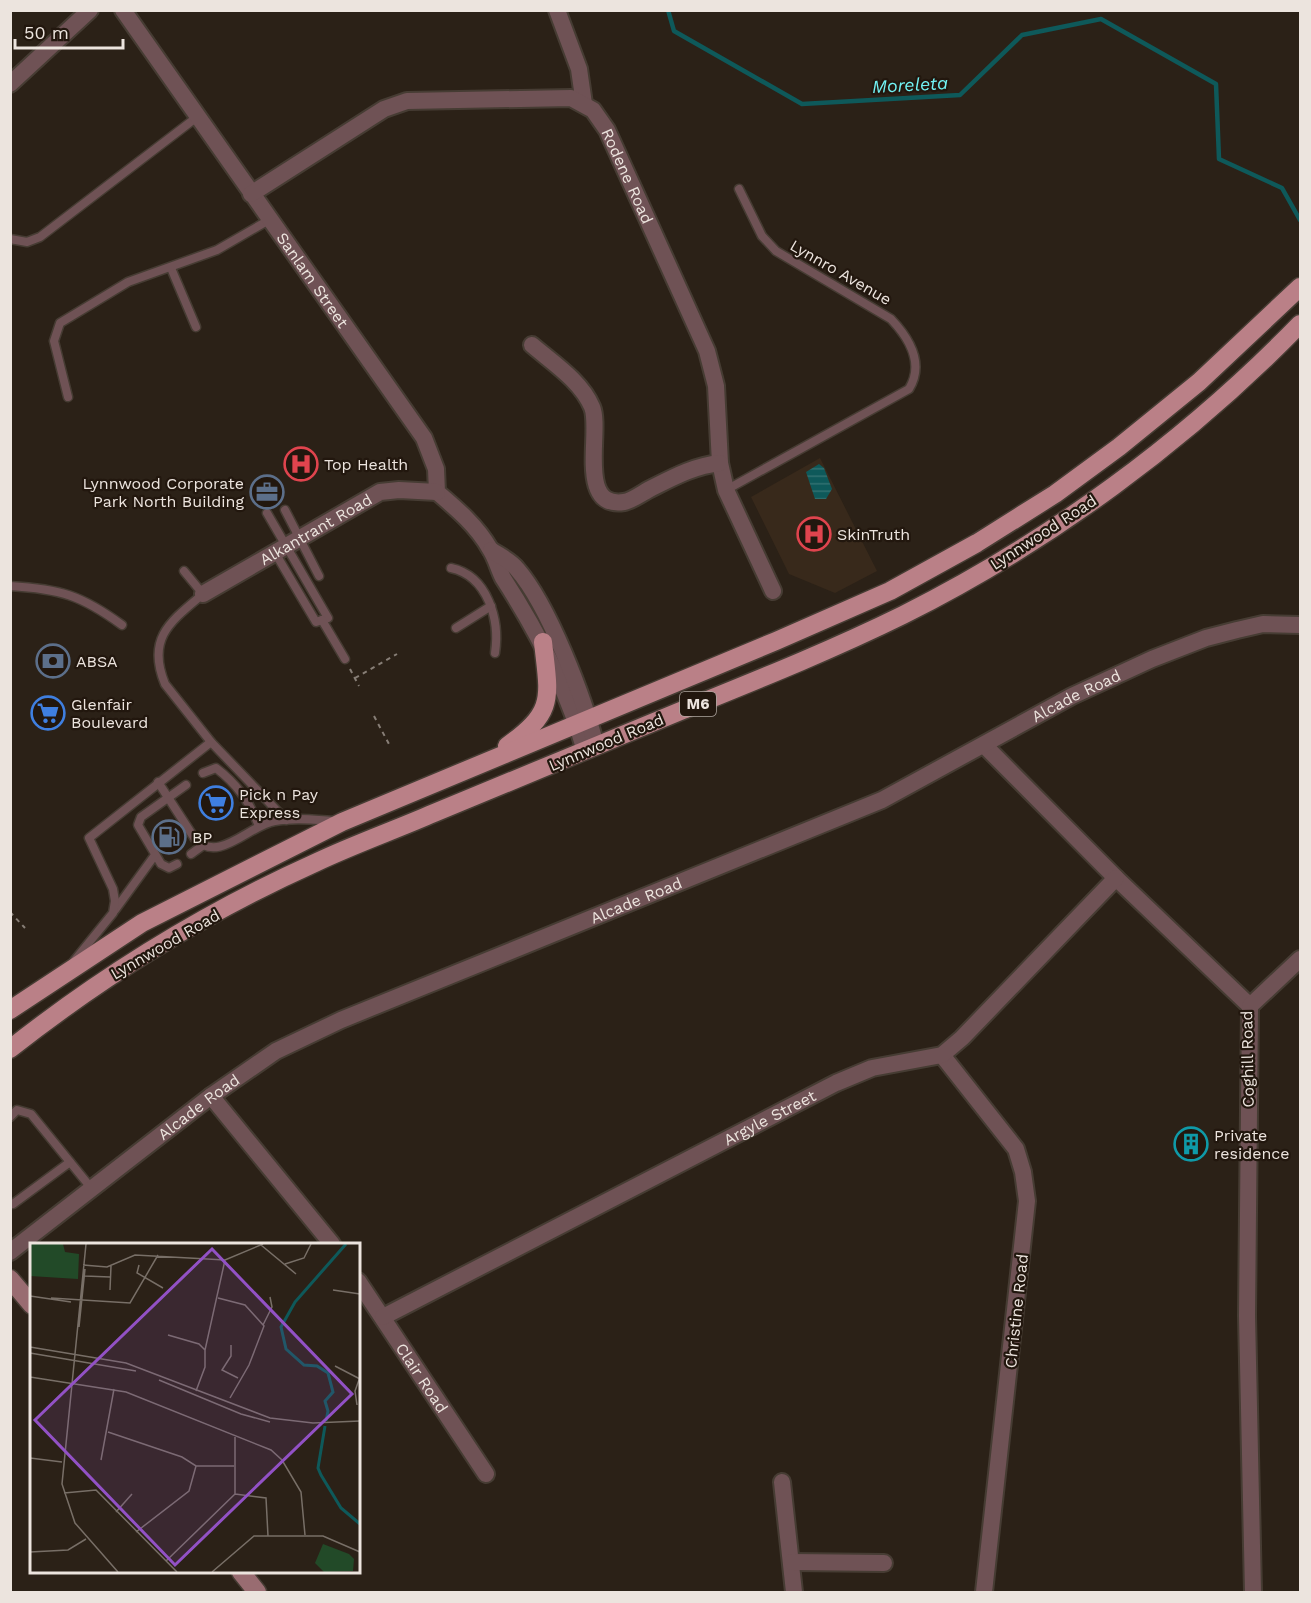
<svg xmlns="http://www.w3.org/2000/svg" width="1311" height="1603" font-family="'Work Sans',sans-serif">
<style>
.built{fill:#38291b}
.water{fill:url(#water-rules)}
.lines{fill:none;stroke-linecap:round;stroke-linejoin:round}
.stream{stroke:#0e595a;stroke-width:4.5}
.lane-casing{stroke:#463c33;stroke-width:11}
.street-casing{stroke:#463c33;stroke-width:20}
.secondary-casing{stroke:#463c33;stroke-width:21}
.primary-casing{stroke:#463c33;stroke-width:21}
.path{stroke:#877e76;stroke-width:2;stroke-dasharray:4.5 4.5;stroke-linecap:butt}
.lane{stroke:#6f5255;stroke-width:8}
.street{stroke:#6f5255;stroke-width:16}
.secondary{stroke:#996c71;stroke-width:18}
.primary{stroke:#ba8087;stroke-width:18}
.labels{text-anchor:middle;stroke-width:4.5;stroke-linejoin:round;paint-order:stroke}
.shield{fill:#22170e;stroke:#afa6a0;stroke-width:1.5}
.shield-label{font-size:15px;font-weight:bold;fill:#ece4de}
.street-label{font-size:16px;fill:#ece4de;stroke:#22170e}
.poi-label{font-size:16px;fill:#ece4de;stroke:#22170e;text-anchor:start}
.water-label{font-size:18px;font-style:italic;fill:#72f3f5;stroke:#22170e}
.inset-river{fill:none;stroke:#0e595a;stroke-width:3}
.inset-road{fill:none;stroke:#786f67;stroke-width:1.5}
.view{fill:#9251c5;fill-opacity:0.15;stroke:#9251c5;stroke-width:3}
.inset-edge{fill:none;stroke:#ece4de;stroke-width:3}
</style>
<defs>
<pattern id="water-rules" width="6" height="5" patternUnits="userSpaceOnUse" patternTransform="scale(1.5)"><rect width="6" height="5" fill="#0e595a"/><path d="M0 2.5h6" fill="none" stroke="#317171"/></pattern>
</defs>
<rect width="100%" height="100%" fill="#2b2117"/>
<path class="built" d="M820,458L877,571L835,593L789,574L751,497Z"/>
<path class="water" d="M819,464L824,468L832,489L826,499H815L806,472Z"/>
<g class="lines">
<path class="stream" d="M668,10L674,31L802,104L960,95L1022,35L1101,19L1216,84L1219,159L1282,188L1300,220"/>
<defs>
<g id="lane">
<path d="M10,239L27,242L40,237L197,117"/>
<path d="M171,268L196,327"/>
<path d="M68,397L54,341L60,323L128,282L217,250L269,220"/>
<path d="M726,490L909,389C925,363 909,338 891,319L776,251L762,236L739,189"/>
<path d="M285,510L319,576"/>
<path d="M267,513L328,618L316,622L274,551"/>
<path d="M451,568C488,576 500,620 495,653"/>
<path d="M184,571L203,594C171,621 146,638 165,684L211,742L286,820"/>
<path d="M10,586C60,589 81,595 122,625"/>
<path d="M322,620L345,659"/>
<path d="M456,628L491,606"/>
<path d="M203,773L216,768C237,784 249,801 259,826"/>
<path d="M158,782L195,839C219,864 249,825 275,821C295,817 316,820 336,821"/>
<path d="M191,854L202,846"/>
<path d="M177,864L169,868L161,864L138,825L141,817L186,785"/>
<path d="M115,910L155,855"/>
<path d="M74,961L113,913L115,901L113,889L89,838L211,742"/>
<path d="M10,1117L17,1110L31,1114L92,1189"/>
<path d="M13,1204L70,1162"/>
</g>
<g id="street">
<path id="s1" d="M123,10L424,438L436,469L437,492C457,509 477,526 490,549C496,558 498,568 503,578C538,632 567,688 585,751"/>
<path d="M557,10L579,69L584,104"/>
<path d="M10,84L90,10"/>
<path id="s2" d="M251,194L384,109L407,101L571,98L593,110L607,130L707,351L716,386L720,463L726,490L773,591"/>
<path d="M532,345C553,363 581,381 592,407C602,430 576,509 624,502C631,501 641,494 648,490C672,478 693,466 720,463"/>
<path d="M491,550C500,556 511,561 517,569C549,606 584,698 596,746"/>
<path id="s3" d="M203,594L380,492L399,490L437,492"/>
<path d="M984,745L1116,878L1250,1006L1247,1316L1253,1592"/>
<path d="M1250,1006L1300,959"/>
<path d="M942,1055L1016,1149L1023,1172L1027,1201L984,1592"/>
<path d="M211,1096L332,1244"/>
<path id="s4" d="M10,1252L211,1096L276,1051L341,1020L882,800L1072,696L1152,659L1206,638L1237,630L1263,624L1300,625"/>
<path id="s5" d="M358,1281L486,1474"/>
<path id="s6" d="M383,1317L836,1083L872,1068L942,1055L962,1038L1116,878"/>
<path d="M782,1482L794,1592"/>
<path d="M792,1562L884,1563"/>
</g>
<g id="secondary">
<path d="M10,1279L32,1305"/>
<path d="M241,1572L257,1592"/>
</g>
<g id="primary">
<path d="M507,746C556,711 549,698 543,642"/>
<path d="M10,1010L142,923L342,822L776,641L890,591L977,543L1055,494L1119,447L1199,382L1300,287"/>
<path d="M10,1049C104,975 208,911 317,862C355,844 395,830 434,813C517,779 600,744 683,710C757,680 832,650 903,615C1049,542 1186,441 1300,324"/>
</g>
</defs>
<use href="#lane" class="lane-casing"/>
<use href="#street" class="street-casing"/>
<use href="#secondary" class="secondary-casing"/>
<use href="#primary" class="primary-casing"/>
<g class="path">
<path d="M350,669L359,686"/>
<path d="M355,678L397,654"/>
<path d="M374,716L390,746"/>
<path d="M10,912L25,928"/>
</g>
<use href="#lane" class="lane"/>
<use href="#street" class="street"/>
<use href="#secondary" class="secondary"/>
<use href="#primary" class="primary"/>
</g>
<defs>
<symbol id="hospital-ring" viewBox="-11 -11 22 22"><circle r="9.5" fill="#22170e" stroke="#e0444e" stroke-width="1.5"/><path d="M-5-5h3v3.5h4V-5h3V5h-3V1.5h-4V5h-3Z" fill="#e0444e"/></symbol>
<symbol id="office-ring" viewBox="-11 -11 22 22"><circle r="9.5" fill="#22170e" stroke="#5c6f8a" stroke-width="1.5"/><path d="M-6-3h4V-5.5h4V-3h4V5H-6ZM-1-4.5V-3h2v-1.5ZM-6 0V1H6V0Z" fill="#5c6f8a"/></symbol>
<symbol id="bank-ring" viewBox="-11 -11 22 22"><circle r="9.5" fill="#22170e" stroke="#5c6f8a" stroke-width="1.5"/><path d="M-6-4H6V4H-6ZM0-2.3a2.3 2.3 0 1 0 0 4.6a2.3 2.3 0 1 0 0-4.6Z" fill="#5c6f8a"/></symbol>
<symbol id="supermarket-ring" viewBox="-11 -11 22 22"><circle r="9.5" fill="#22170e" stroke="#3f7fe0" stroke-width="1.5"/><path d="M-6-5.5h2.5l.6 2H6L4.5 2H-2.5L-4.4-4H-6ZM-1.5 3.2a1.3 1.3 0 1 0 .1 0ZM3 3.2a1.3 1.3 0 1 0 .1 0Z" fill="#3f7fe0"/></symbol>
<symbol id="fuel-ring" viewBox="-11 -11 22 22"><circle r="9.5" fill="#22170e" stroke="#5c6f8a" stroke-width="1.5"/><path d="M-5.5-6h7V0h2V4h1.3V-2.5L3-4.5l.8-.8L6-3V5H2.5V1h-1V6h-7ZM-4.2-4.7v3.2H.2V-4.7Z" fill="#5c6f8a"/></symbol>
<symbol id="building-ring" viewBox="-11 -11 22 22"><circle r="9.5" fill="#22170e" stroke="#0f9aa8" stroke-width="1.5"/><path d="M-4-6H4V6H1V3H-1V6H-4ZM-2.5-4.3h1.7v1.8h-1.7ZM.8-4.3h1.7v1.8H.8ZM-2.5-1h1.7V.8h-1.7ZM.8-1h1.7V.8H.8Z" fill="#0f9aa8"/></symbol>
</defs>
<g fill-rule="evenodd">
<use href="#hospital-ring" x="282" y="445" width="38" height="38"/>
<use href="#office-ring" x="248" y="473" width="38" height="38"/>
<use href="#hospital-ring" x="795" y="515" width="38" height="38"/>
<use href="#bank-ring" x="34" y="642" width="38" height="38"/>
<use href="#supermarket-ring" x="29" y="694" width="38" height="38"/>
<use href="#supermarket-ring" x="197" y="784" width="38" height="38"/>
<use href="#fuel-ring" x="150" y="818" width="38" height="38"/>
<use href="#building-ring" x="1172" y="1125" width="38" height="38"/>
</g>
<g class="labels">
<rect class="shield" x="680" y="692" width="36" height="24" rx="4.5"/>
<g class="shield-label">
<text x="698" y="709">M6</text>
</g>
<g class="street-label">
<text dy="6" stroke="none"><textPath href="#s2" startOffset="446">Rodene Road</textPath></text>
<text transform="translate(841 272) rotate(30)" y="6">Lynnro Avenue</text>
<text dy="6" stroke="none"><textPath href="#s1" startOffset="330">Sanlam Street</textPath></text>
<text dy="6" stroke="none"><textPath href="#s3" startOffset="130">Alkantrant Road</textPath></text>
<text transform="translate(1043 532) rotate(-33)" y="6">Lynnwood Road</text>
<text dy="6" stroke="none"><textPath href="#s4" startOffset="1210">Alcade Road</textPath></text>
<text transform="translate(606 742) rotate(-23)" y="6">Lynnwood Road</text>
<text dy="6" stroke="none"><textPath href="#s4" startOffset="724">Alcade Road</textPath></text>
<text transform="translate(165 944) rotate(-30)" y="6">Lynnwood Road</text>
<text transform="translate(1247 1059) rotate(-91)" y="6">Coghill Road</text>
<text dy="6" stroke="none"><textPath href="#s4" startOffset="238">Alcade Road</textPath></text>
<text dy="6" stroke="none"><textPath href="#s6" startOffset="435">Argyle Street</textPath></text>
<text transform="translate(1016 1311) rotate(-84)" y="6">Christine Road</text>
<text dy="6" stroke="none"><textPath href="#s5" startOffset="116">Clair Road</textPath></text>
</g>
<g class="poi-label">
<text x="324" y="470">Top Health</text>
<text x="244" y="489" text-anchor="end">Lynnwood Corporate<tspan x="244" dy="18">Park North Building</tspan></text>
<text x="837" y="540">SkinTruth</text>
<text x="76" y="667">ABSA</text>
<text x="71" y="710">Glenfair<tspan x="71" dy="18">Boulevard</tspan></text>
<text x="239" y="800">Pick n Pay<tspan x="239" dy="18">Express</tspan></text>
<text x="192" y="843">BP</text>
<text x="1214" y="1141">Private<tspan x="1214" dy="18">residence</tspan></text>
</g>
<g class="water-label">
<text transform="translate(910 85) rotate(-3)" y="6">Moreleta</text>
</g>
</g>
<g transform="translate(30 1243)">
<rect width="330" height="330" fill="#2b2117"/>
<path d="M0,1H33L35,9L49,11L48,36L0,33Z" fill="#224a28"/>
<path d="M293,301L319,311L324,316L323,328L294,329L285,320Z" fill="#224a28"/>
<path class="inset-river" d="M296,178L298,168L295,158L303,149L298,130L287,123L274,122L256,106L251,84L265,59L316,1M295,183L288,225L291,232L311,265L330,281"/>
<path class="inset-road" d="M56,1L32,241L45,280L88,329M231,2L266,31M255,21L274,15L281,1M53,22L77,24L105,12L195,17L233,1M109,22L107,30L133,45M55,33L80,34M80,47L81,23M303,47L330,51M0,53L41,59M21,55L100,60L128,12M188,55L215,62L234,83L219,122L200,155M233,82L242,64L240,54M49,84L55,26M138,92L169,101L175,107M201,102V113L192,127L208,135M0,104L96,120L240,175L283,180L330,178M0,110L106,128M305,123L330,136M0,134L96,149L241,207L252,217L271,249L275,292M129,137L211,171L240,179M166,148L175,124V107L195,17M327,162L325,148L330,134M78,189L152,214L166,223H204M0,215L32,219M71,217L84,146M34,250L66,247L147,329M205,251L236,255L238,293M86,269L102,251M106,289L159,248L166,223M0,309L38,307L56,296M136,318L205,251V194M182,329L224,293H293L330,309"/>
<path class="view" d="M182,6L322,151L145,322L5,177Z"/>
<rect width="330" height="330" class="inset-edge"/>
</g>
<rect width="1311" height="1603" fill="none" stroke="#ece4de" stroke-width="24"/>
<path d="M15 39v9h108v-9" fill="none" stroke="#ece4de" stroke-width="3"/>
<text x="24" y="39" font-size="18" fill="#ece4de" stroke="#22170e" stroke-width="4.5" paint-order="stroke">50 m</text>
</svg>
